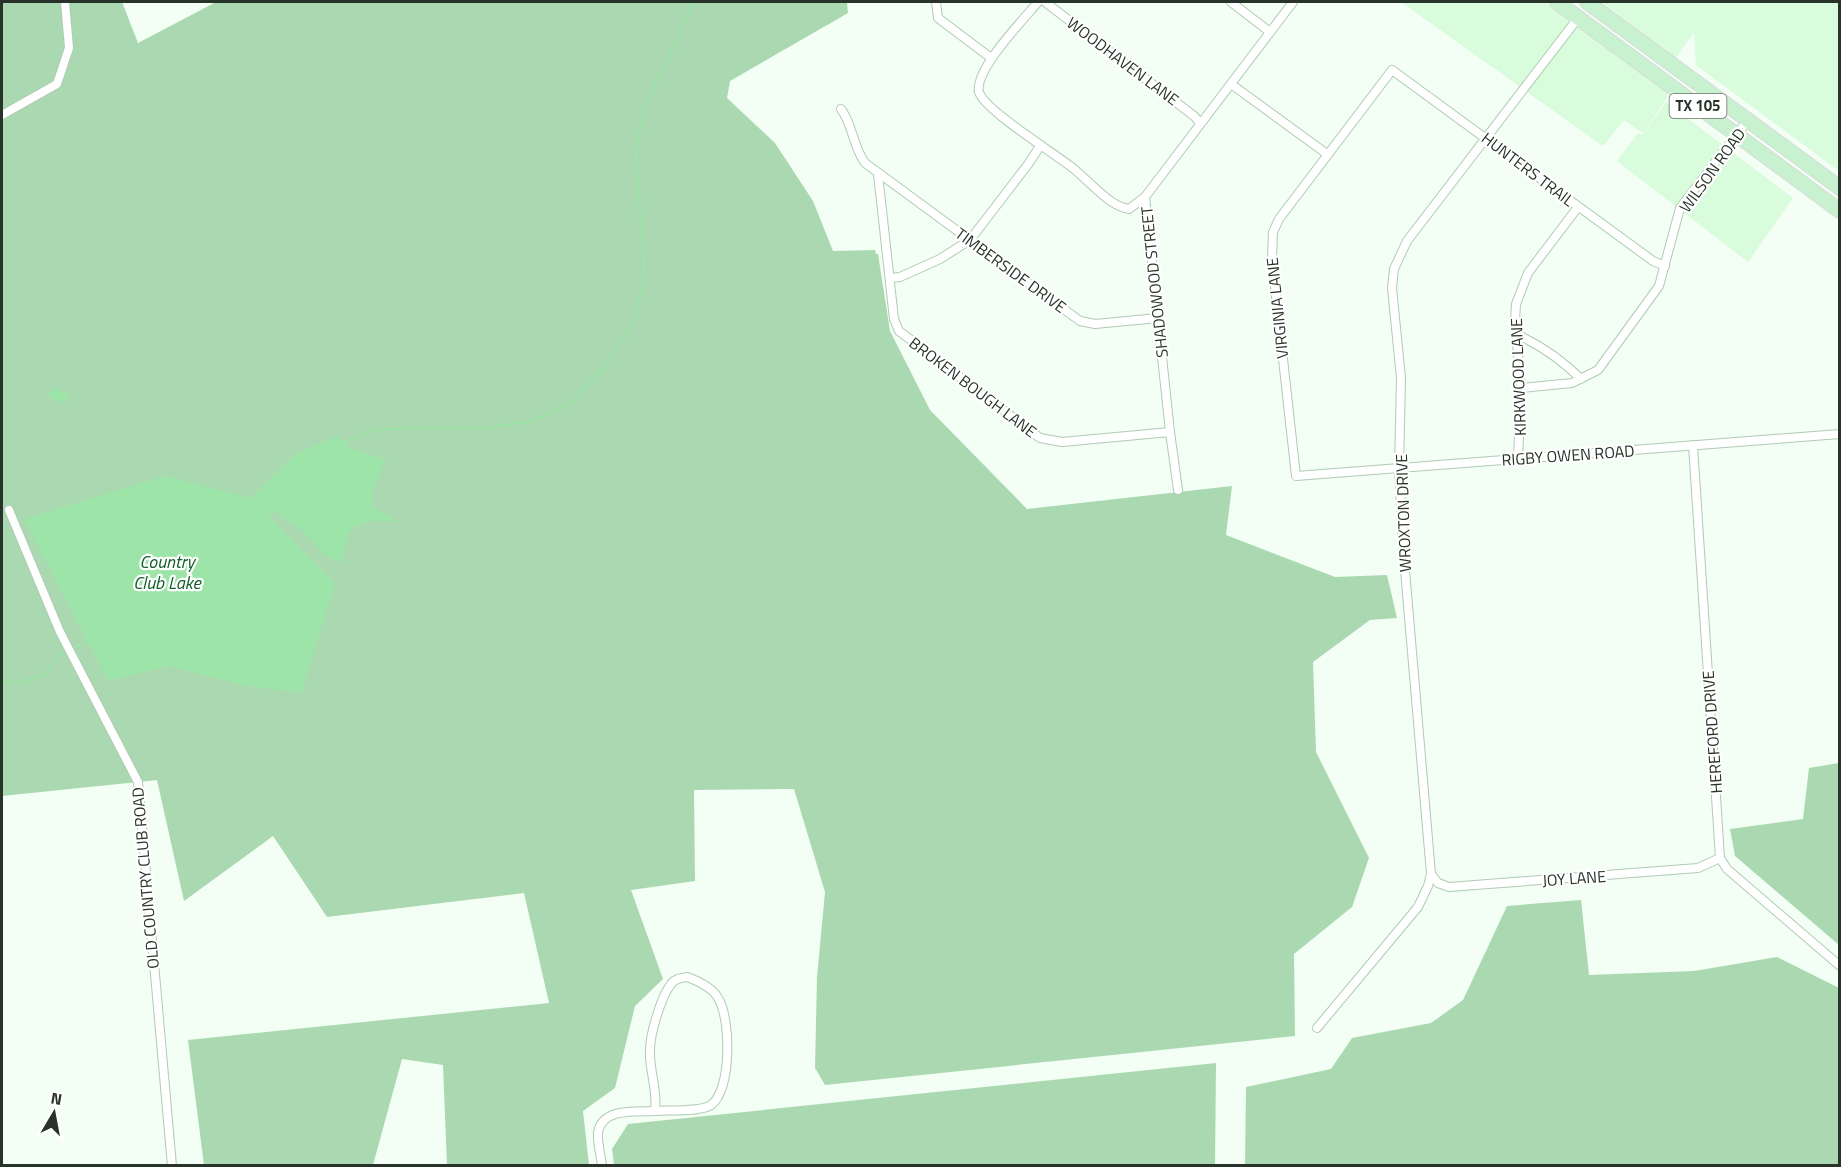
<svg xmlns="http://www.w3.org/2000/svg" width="1841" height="1167" font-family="'Titillium Web',sans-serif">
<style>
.built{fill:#d8fcdc}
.green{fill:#aad9b1}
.water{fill:#9ce4a8}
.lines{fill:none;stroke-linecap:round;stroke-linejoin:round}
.stream{stroke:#9ce4a8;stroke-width:2}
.street-casing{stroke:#afcbb2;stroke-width:10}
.primary-casing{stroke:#d8dad9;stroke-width:16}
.street{stroke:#fff;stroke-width:8}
.primary{stroke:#c8f2cf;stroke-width:14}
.labels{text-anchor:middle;stroke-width:4.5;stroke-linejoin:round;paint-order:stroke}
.shield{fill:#fff;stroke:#68716a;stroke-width:1.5}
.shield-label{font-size:15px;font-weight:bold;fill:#28342a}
.street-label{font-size:16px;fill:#28342a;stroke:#fff}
.water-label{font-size:18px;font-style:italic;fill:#125f29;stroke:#fff}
</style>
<rect width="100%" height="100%" fill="#f3fef4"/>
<g class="built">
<path d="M1401,2H1545L1667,93V98L1643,133L1624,120L1603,146Z"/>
<path d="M1602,2H1839V171L1696,65L1694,32L1676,58Z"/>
<path d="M1666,102L1793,198L1748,262L1617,161L1638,133L1642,135Z"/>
</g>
<g class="green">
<path d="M2,2H122L138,43L216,2H847L848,13L730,81L727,98L775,143L813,201L833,251L875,250L876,254H878L890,331L930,410L1027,509L1232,486L1226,535L1335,577L1387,575L1397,618L1370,620L1313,662L1316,752L1369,858L1352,907L1294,954L1295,1036L825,1085L815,1068L817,977L825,892L794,789L694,790L695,881L631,890L663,979L635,1006L615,1088L583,1111L589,1165H447L443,1065L402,1059L373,1165H204L188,1040L549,1003L524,893L327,917L273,836L184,901L157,780L2,796Z"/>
<path d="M1839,763H1840L1839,945L1735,856L1730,829L1803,819L1809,768Z"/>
<path d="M1581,900L1589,975L1694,971L1777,957L1839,988V1165H1245L1246,1087L1331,1069L1352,1038L1431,1023L1463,1000L1507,906Z"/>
<path d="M1216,1063L1215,1165H614L612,1149L628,1124Z"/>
</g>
<g class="water">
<path d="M52,388L69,395L65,404L48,396Z"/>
<path d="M338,436L351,449L385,459L372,493L371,507L400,522C385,521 355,517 348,535C344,544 344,554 342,563L324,554L299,528L275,512L269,517L335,584L301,693L241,685L171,666L108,680L24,519L165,476L250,498L298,453Z"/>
</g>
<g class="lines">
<g class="stream">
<path d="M343,443L373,430L410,428H484L529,422L571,403L611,359L633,322L645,279L636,151L646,101L674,46L693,2"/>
<path d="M2,682H21L46,675C57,647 67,653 90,640"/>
</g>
<defs>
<g id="street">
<path d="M936,2L938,18L991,58"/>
<path d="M1038,2C1024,19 974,70 979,92C984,110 1057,155 1074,169C1087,180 1099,193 1112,202C1118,206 1123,208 1129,209L1145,197"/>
<path d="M1045,2L1194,116L1200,123"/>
<path d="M1231,2L1270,32"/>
<path d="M1231,84L1327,154"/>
<path d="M841,109C853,125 853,147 865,163L1080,321L1095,324L1158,318"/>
<path d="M2,115L57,84L69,48L65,2"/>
<path d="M878,174L894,319L899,331L1040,438L1062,442L1170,432"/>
<path d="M1665,266L1653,261L1392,70L1279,219L1273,232L1272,260L1296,476L1840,434"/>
<path d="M890,278L900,277L940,259L970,240L1029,163L1040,146"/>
<path d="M1516,334C1540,345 1563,361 1581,379"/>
<path d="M1521,388L1572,383L1598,370L1659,286L1680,208L1748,120"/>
<path d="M1693,445L1720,858L1727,869L1840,966"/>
<path d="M1518,459L1521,388L1515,321L1516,304L1528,273L1578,207"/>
<path d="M1178,490L1170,432L1145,197L1293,2"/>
<path d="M9,510L60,632L138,782L172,1166"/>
<path d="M1431,874L1438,883L1449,887L1698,868L1720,858"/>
<path d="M687,977C698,981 712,987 718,998C731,1018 732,1090 711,1105C701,1112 668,1110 655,1111C658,1090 649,1071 650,1050C650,1034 661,997 671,984C676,978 681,978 687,977Z"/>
<path d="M1317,1028L1418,907L1428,886L1431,874L1403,547L1399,469L1401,378L1392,288L1394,269L1407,241L1578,18"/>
<path d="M602,1166C601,1156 597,1142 598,1132C603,1107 637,1112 655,1111"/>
</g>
<g id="primary">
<path d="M1557,2L1840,211"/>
<path d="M1587,2L1840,188"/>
</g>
</defs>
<use href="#street" class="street-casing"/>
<use href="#primary" class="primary-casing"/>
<use href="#street" class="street"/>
<use href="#primary" class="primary"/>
</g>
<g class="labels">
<rect class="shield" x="1669.5" y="94" width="57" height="24" rx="4.5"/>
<g class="shield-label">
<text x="1698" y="111">TX 105</text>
</g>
<g class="street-label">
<text transform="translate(1123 61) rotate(37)" y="6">WOODHAVEN LANE</text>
<text transform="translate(1528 169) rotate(37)" y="6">HUNTERS TRAIL</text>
<text transform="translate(1712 170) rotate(-54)" y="6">WILSON ROAD</text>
<text transform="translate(1011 270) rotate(36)" y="6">TIMBERSIDE DRIVE</text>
<text transform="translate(1154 282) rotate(-96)" y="6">SHADOWOOD STREET</text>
<text transform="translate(1277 308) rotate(-96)" y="6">VIRGINIA LANE</text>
<text transform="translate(1518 377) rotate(-92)" y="6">KIRKWOOD LANE</text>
<text transform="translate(973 387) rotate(37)" y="6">BROKEN BOUGH LANE</text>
<text transform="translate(1568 455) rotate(-4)" y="6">RIGBY OWEN ROAD</text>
<text transform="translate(1403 513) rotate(-92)" y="6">WROXTON DRIVE</text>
<text transform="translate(1712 732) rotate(-94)" y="6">HEREFORD DRIVE</text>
<text transform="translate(145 878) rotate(-95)" y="6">OLD COUNTRY CLUB ROAD</text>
<text transform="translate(1574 878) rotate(-4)" y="6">JOY LANE</text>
</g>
<g class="water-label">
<text x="167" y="568">Country<tspan x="167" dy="21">Club Lake</tspan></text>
</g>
</g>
<rect width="1841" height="1167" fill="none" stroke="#28342a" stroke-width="6"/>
<g transform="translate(54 1113) rotate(10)" stroke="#ffffff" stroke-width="4.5" paint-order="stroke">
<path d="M0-4.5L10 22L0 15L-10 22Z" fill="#28342a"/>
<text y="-9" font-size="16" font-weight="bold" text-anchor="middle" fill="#28342a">N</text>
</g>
</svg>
